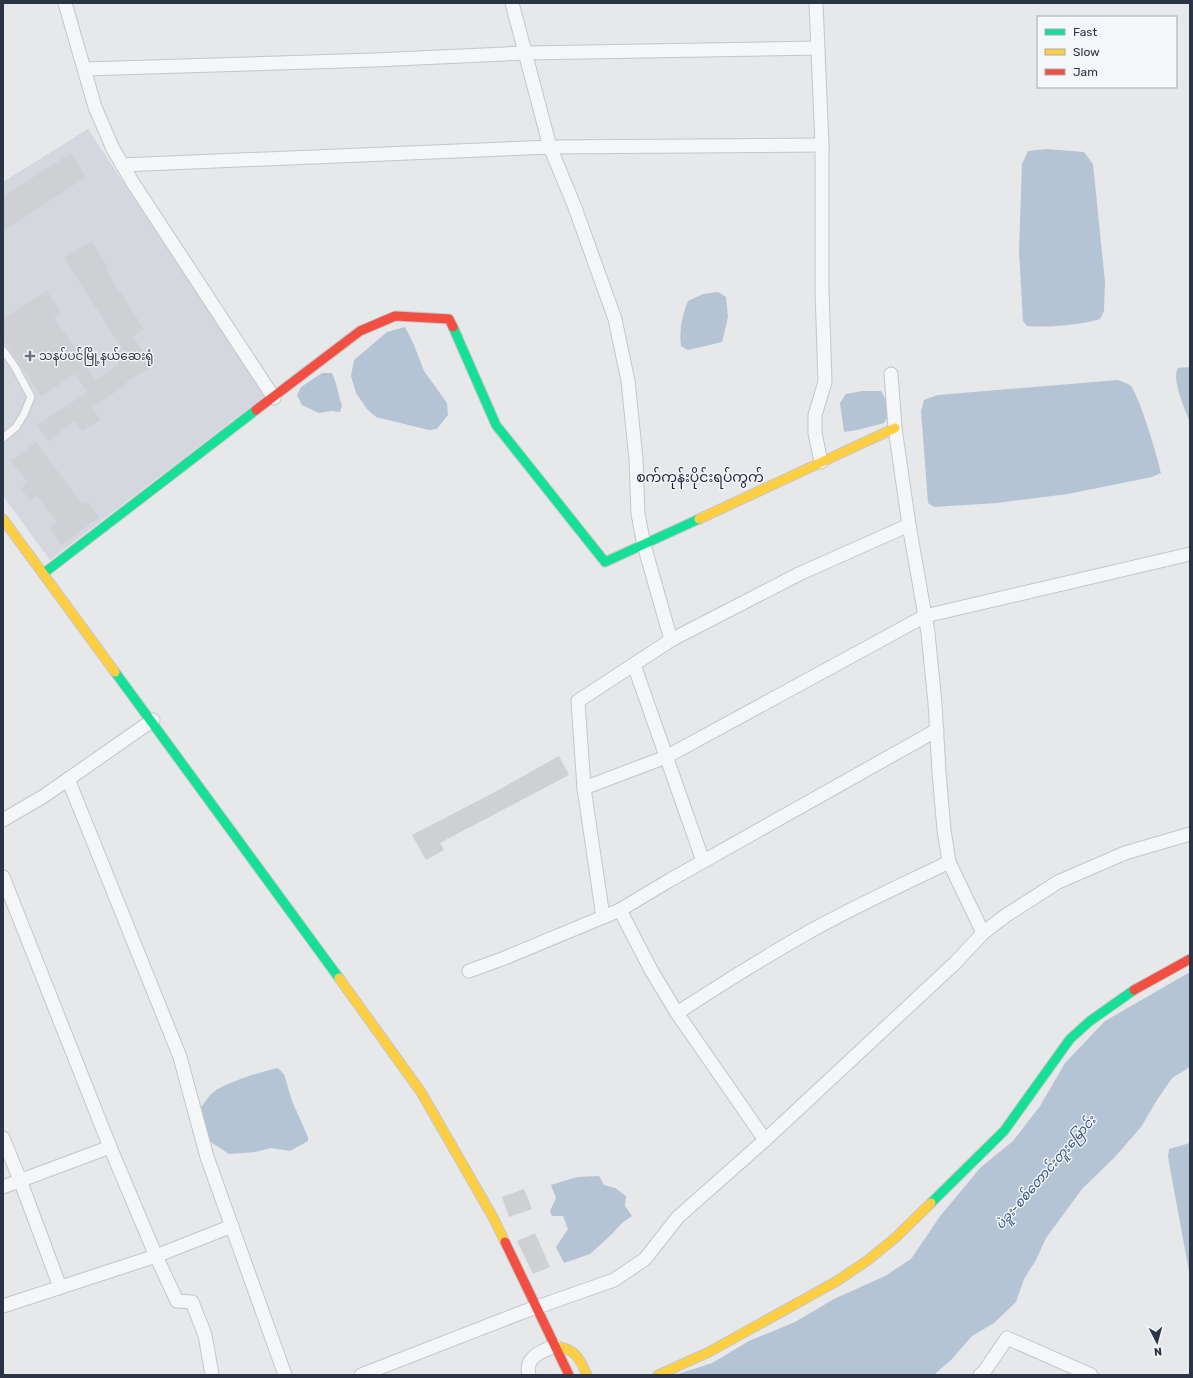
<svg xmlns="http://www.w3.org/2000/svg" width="1193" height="1378" font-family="Rubik,'Noto Sans Myanmar',sans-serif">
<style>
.built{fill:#d4d7dd}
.water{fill:#b4c4d5}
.building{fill:#ced0d3}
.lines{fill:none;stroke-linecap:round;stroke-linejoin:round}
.lane-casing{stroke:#c4c6c8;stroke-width:9}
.street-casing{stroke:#c4c6c8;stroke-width:15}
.fast-casing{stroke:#c4c6c8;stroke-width:11}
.slow-casing{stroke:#c4c6c8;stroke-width:11}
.jam-casing{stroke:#c4c6c8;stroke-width:11}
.lane{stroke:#f5f6f7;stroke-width:7}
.street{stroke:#f5f6f7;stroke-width:13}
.fast{stroke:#16e098;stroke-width:9}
.slow{stroke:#ffcf43;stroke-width:9}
.jam{stroke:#f24e42;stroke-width:9}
.poi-dot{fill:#6c737f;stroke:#f4f6f9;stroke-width:1.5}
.labels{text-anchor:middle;stroke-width:3;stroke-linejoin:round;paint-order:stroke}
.poi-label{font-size:12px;fill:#2b3445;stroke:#f4f6f9;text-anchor:start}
.water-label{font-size:13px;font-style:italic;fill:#34527a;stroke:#f4f6f9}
.quarter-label{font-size:14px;fill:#1d2536;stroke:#f4f6f9}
</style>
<rect width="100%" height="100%" fill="#e6e8ea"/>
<path class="built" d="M88,129L265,396L50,560L3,496V182Z"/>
<g class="water">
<path d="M1046,149L1084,152L1093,164L1105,282L1104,311L1100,319C1080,325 1048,328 1027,326L1023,321L1019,251L1022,164L1028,151Z"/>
<path d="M718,292L726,297L728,317L722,342L688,350L681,346C679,330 682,316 688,301L703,294Z"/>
<path d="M405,327L414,345L424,371L447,403L448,415L437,429L429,430L376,417L367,409L356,393L351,376L354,360L387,332Z"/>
<path d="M1190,367V423C1186,411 1171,380 1178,368Z"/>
<path d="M322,373H332C337,383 338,395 342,406L340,412L331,411L319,413L302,405L297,395L301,387Z"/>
<path d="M1118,380C1122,382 1127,383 1130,385C1139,394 1158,458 1161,473L1152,477L1068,494L997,503L934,507L928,503L921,411L924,400L938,395Z"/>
<path d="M862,391H881L887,402L889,415L884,423L857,430L844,432L840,403L846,394Z"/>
<path d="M1190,972V1067L1172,1078L1157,1100L1141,1127L1115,1157L1082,1189L1046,1238L1036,1260L1024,1279L1016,1302L994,1323L972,1336L952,1359L935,1374L675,1375L712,1363L749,1341L795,1322L834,1299L885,1276L911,1259L941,1215L981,1167L1013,1141L1040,1106L1065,1063L1105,1021Z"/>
<path d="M278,1068L284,1074L292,1101L308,1137V1141L290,1151L271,1148L255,1152L229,1154L206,1139L200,1109C205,1102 209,1095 216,1090C230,1082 262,1071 278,1068Z"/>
<path d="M1190,1143V1277L1168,1157L1169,1149Z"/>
<path d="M599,1176L604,1185L615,1188L626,1196L625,1206L632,1216L622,1223L612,1234L590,1254L564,1263L556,1247L568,1229L563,1216H552L550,1211L556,1198L551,1185L577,1177Z"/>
</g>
<g class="building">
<path d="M71,153L86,177L3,231V197Z"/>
<path d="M92,241L108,268L105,269L144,329L133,336L152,366L126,382L127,384L92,408L100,420L82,431L75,421L48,441L37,425L88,392L75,374L41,396L3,339V319L47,291L61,312L54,317L96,380L119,364L114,356L123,350L64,258Z"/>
<path d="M36,442L82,504L87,501L99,517L62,545L49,527L57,522L37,496L30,501L21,488L28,483L11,461Z"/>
<path d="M559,756L569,775L440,843L444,850L426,860L412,835L493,793Z"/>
<path d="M524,1189L532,1209L509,1217L502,1197Z"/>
<path d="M535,1233L550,1267L533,1274L517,1241Z"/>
</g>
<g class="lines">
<defs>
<path id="lane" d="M3,350L15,367L31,397L24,414L16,427L3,438"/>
<g id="street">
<path d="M65,3L95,107L113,149L133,183L274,398"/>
<path d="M512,3L550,147L574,205L615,319L628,381L636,459L638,514L644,545L671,640"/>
<path d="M816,3L822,145V291L825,382L815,415V433L821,462"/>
<path d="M85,69L375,60L525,53L817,48"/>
<path d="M122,165L550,147L822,145"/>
<path d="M891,374L895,428L909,525L928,633L935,703L939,772L944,830L949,862L983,933"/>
<path d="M634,665L703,861"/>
<path d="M68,779L180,1057L207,1157L285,1375"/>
<path d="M584,788L666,757L925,616L1190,554"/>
<path d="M3,820L44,796L153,720"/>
<path d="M3,877L110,1147L156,1256L177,1301L192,1302L205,1335L212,1375"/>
<path d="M620,910L651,970L677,1013L765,1140"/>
<path d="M603,917L584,788L578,701L671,640L799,574L909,525"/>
<path d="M469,971L502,959L620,910L670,880L937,730"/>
<path d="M677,1013C720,985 763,958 807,933C853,907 902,885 949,862"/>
<path d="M3,1138L20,1180L60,1287"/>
<path d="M3,1187L110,1147"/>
<path d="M3,1306L156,1256L232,1226"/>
<path d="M361,1375L523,1312L614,1280L645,1259L678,1217L765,1140L955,963L983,933L1005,916L1058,882L1125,853L1190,834"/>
<path d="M529,1375C524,1357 542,1351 555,1346"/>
<path d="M980,1375L984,1372L1007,1338L1091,1375"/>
</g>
<g id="fast">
<path d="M453,327L496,425L605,562L699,519"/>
<path d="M44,573L256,410"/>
<path d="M115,672L339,978"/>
<path d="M931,1203L1004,1131L1070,1039L1090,1021L1134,990"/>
</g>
<g id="slow">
<path d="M3,519L115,672"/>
<path d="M699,519L895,428"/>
<path d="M339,978L421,1092L494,1219L505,1242"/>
<path d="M555,1346C576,1349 579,1358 587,1375"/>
<path d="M658,1375L709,1352L837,1281L868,1260L895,1238L931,1203"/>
</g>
<g id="jam">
<path d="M256,410L360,331L395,316L449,319L453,327"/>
<path d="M1134,990L1190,959"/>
<path d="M505,1242L569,1375"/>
</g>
</defs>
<use href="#lane" class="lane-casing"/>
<use href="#street" class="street-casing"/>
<use href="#fast" class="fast-casing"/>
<use href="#slow" class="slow-casing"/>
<use href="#jam" class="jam-casing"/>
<use href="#lane" class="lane"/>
<use href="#street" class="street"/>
<use href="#fast" class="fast"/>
<use href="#slow" class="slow"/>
<use href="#jam" class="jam"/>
</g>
<path class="poi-dot" d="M28 350h4v4h4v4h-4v4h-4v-4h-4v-4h4z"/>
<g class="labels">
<g class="poi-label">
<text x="39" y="360">သနပ်ပင်မြို့နယ်ဆေးရုံ</text>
</g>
<g class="water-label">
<text transform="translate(1045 1172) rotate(-49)" y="5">ပဲခူး-စစ်တောင်းတူးမြောင်း</text>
</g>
<g class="quarter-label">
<text x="700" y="482">စက်ကုန်းပိုင်းရပ်ကွက်</text>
</g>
</g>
<rect width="1193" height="1378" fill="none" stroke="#2b3445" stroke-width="8"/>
<rect x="1037" y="16" width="140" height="72" fill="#f4f6f9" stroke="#a4a8b1"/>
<rect x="1045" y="29" width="20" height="6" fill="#16e098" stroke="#a4a8b1"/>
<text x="1073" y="36" font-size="12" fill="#2b3445">Fast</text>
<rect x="1045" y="49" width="20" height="6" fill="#ffcf43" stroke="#a4a8b1"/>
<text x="1073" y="56" font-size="12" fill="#2b3445">Slow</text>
<rect x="1045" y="69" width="20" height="6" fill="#f24e42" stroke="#a4a8b1"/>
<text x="1073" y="76" font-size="12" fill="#2b3445">Jam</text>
<g transform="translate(1157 1342) rotate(174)" stroke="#f4f6f9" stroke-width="3" paint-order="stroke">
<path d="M0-3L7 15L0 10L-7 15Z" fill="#2b3445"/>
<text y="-6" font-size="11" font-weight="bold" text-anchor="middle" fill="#2b3445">N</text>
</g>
</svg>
